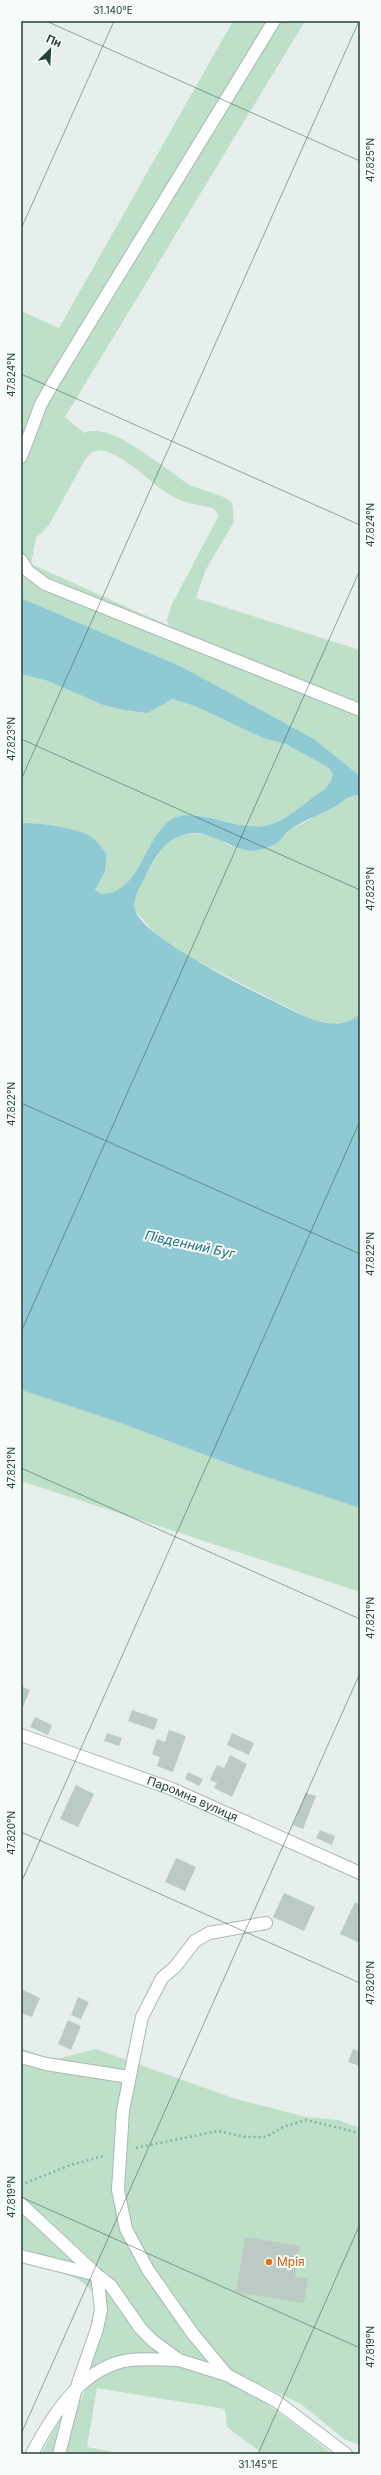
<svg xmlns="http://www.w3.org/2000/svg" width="381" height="2475" font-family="Inter,sans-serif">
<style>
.green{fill:#bfe0c8;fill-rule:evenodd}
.water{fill:#8ec9d4}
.building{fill:#bbcac4}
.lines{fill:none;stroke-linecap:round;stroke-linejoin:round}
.minor-casing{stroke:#a8b8b2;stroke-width:14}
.path{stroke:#86b3a5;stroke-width:2.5;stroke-dasharray:2 3;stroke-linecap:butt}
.minor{stroke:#fff;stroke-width:12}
.ticks{fill:none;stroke:#24423a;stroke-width:1;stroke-opacity:0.45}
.food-dot{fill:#e8710a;stroke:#f7fbf9;stroke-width:1.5}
.labels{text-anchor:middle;stroke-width:4;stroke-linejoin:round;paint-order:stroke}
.street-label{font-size:12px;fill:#24423a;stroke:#f7fbf9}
.food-label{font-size:12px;fill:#c56008;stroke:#f7fbf9;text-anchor:start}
.water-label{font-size:13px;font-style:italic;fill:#1c6f80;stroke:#f7fbf9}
.neatline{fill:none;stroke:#24423a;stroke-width:1.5}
.ticks-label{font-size:10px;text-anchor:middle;fill:#24423a}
</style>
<rect width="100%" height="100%" fill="#e6efeb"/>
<g class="green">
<path d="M233,21H267L51,375L21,442V311L59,328Z"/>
<path d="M278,21H305L65,417L84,433C110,419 168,472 190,485C204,492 220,493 232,502L234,522L205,571L196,598L360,650V776L314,739L182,667L21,598V470L39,416ZM101,450C130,457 149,484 174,497C186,504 200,505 213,508L219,515L171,606L167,620L169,626L31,564L36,538L49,525L86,458L92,452Z"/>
<path d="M21,674L48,681L103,705L148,713L172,699L195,706L263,738L286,743L329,768L333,774L331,781L325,789C305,801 287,822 263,826C238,831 198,807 177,818C145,834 141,894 101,895L95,890L105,872L107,854C102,848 97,840 90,836C78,830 35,823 21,823Z"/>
<path d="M355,795L360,796V1013C347,1028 327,1023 310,1019L180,952L154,932L135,911L134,902L141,883L163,847L174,838L187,833L213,836L230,846L277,843L290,830Z"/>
<path d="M21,1390L118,1422L360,1508V1592L21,1481Z"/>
<path d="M21,2048L52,2060L96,2049L233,2098L306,2117L338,2120L360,2128V2445L344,2439L301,2404L244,2377L189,2357L95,2367L88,2371C83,2344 93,2328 95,2302C96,2276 39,2266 21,2261Z"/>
<path d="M133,2363C151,2364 171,2363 188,2368C245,2383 287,2418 332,2454H263L227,2427L225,2409L97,2388L87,2447L124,2454H64C73,2425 78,2385 106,2369C113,2365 125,2365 133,2363Z"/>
<path d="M65,2410L55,2454H41Z"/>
</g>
<path class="water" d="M21,598L182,667L314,739L360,776V796L355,795L346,799C329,813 307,817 290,830C285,833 282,839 277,843C269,848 255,852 246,850C226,846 207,829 186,834C165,839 156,856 147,873C142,884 132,897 135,910C143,939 261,995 291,1010C311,1020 342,1033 360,1013V1508L243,1469L118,1422L21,1390V823C40,823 73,827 90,836C97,840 102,848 107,854L105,872L95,890L101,894C138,895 144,842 168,822C191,803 235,831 263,826C286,823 305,801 325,789L331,781L333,774L329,768L286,744L263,738L195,706L172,699L148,713L124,710L103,705L48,681L21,674Z"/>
<g class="building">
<path d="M21,1686L30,1690L23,1707L21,1706Z"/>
<path d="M132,1710L158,1719L154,1730L128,1721Z"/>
<path d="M35,1717L52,1725L48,1735L30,1727Z"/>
<path d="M169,1730L186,1736L173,1772L157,1766L160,1757L152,1754L157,1739L165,1742Z"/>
<path d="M107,1733L122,1738L119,1746L104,1741Z"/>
<path d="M232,1733L254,1743L249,1755L227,1745Z"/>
<path d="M230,1755L247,1764L232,1797L214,1788L217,1783L210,1780L217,1765L224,1768Z"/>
<path d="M188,1772L203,1779L199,1786L185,1779Z"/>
<path d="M76,1785L94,1794L78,1827L60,1819Z"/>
<path d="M306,1793L316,1796L303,1829L293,1825Z"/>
<path d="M320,1830L335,1836L332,1845L316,1838Z"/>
<path d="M176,1858L196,1867L185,1891L165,1882Z"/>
<path d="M284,1893L315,1907L304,1931L273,1917Z"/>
<path d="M355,1902L360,1905V1943L340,1934Z"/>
<path d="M21,1989L40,1998L32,2017L21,2013Z"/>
<path d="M78,1997L89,2002L81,2019L71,2015Z"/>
<path d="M68,2020L81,2026L71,2050L58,2044Z"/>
<path d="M353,2049L360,2051V2066L348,2062Z"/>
<path d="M245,2237L300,2246L295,2277L308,2279L304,2303L236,2292Z"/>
</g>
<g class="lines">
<defs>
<g id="minor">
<path d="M21,457L41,404L56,378L274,21"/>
<path d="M21,560L28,571L45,584L360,710"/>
<path id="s1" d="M21,1735L172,1789L360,1873"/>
<path d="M21,2057L46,2064L129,2077"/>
<path d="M21,2204L97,2275L111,2286L141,2329L153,2341L179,2360L227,2375L276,2401L346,2454"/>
<path d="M21,2256L97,2275L101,2310L97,2329L75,2392L59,2454"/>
<path d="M227,2375L193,2334L148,2270L126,2229L118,2190L123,2110L142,2017L162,1978L175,1967L195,1941L209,1933L266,1923"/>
<path d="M32,2454C52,2415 83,2366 130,2360C146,2358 163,2360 179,2360"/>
</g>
</defs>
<use href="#minor" class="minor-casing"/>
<g class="path">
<path d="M136,2148L218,2131L246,2137H266L283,2127L306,2120L360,2133"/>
<path d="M21,2185L70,2165L104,2156"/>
</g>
<use href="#minor" class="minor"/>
</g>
<path class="ticks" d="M46,21L360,161M21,229L114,21M21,374L360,525M21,739L360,890M21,780L359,21M21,1103L360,1254M21,1332L360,570M21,1468L360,1619M21,1832L360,1983M21,1883L360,1121M21,2197L360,2348M21,2434L360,1673M258,2454L360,2224"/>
<circle class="food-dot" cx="269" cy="2262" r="4"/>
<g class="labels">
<g class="street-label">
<text dy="4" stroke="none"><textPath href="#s1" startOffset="183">Паромна вулиця</textPath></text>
</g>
<g class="food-label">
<text x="277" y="2266">Мрія</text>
</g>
<g class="water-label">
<text transform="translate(190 1244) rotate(12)" y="5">Південний Буг</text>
</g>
</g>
<rect width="381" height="2475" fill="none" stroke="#f7fbf9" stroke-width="44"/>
<g transform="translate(50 50) rotate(24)" stroke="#f7fbf9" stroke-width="3" paint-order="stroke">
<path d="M0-3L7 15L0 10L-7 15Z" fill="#24423a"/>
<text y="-6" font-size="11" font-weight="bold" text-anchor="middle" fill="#24423a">Пн</text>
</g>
<rect x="22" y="22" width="337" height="2431" class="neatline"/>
<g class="ticks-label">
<text x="113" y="14">31.140°E</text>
<text transform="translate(370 160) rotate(-90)" y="4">47.825°N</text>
<text transform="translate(11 375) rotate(-90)" y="4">47.824°N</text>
<text transform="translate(370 525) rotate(-90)" y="4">47.824°N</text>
<text transform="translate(11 739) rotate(-90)" y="4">47.823°N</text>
<text transform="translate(370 889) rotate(-90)" y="4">47.823°N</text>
<text transform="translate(11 1104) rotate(-90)" y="4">47.822°N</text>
<text transform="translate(370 1254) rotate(-90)" y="4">47.822°N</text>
<text transform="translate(11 1468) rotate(-90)" y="4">47.821°N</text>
<text transform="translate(370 1618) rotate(-90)" y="4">47.821°N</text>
<text transform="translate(11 1833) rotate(-90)" y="4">47.820°N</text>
<text transform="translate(370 1983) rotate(-90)" y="4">47.820°N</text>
<text transform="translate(11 2197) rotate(-90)" y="4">47.819°N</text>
<text transform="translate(370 2347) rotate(-90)" y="4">47.819°N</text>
<text x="258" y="2468">31.145°E</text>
</g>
</svg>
